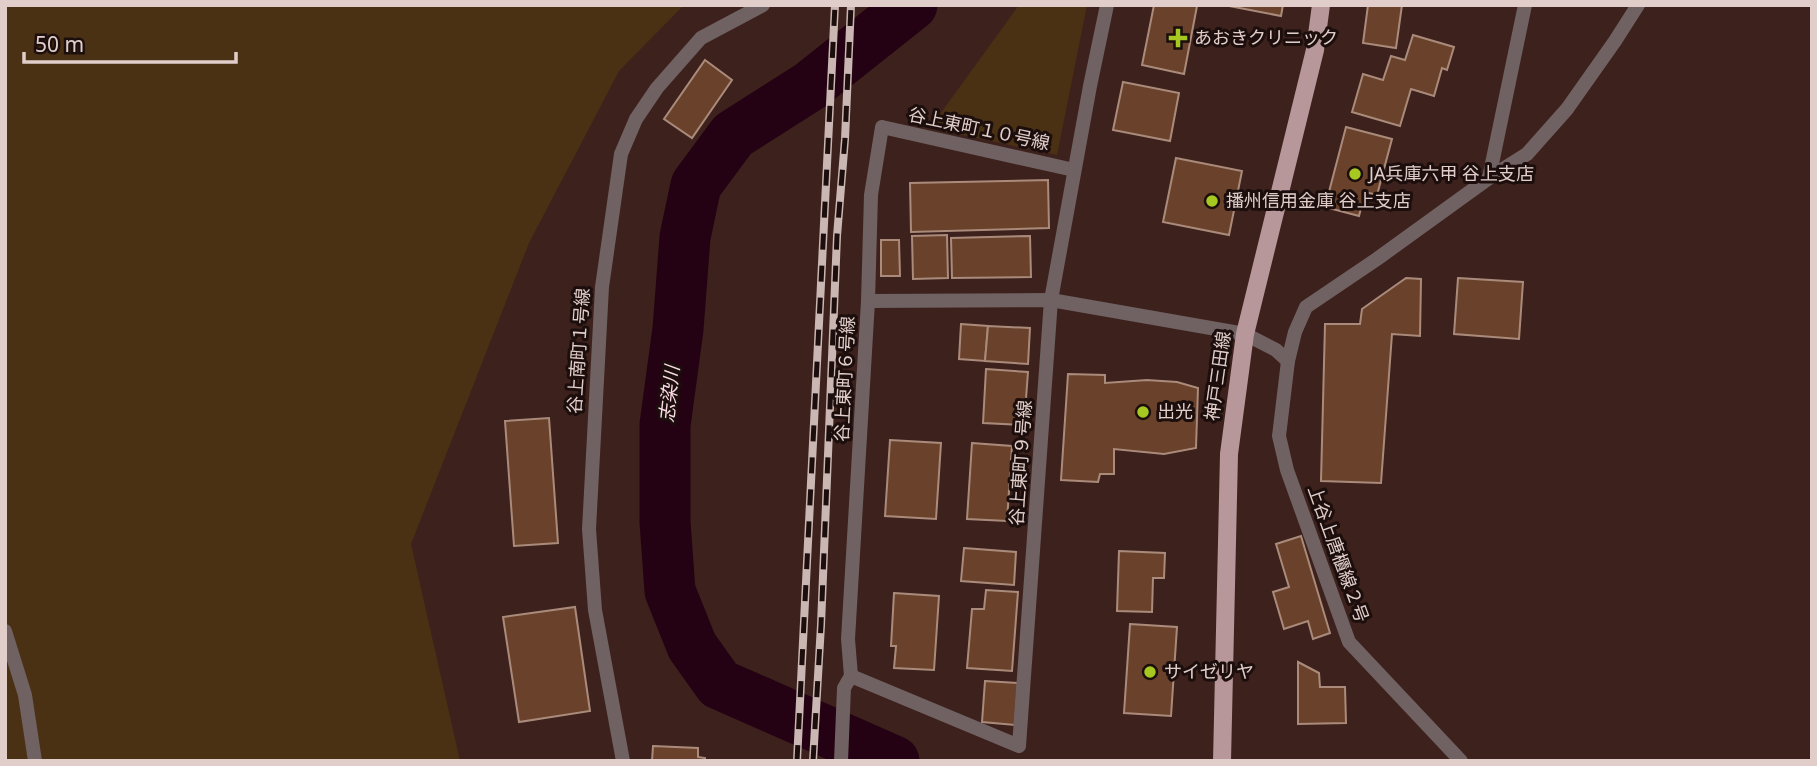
<svg xmlns="http://www.w3.org/2000/svg" width="1817" height="766" font-family="'Noto Sans','Noto Sans JP',sans-serif">
<style>
.green{fill:#4b3114}
.lines{fill:none;stroke-linecap:round;stroke-linejoin:round}
.river{stroke:#250213;stroke-width:51}
.building{fill:#6a422c;stroke:#aa8b7b;stroke-width:2}
.minor{stroke:#706162;stroke-width:14}
.tertiary{stroke:#706162;stroke-width:14}
.primary{stroke:#b7979a;stroke-width:18}
.rail-casing{stroke:#cab6b2;stroke-width:8}
.rail{stroke:#1b0e0c;stroke-width:5;stroke-dasharray:16;stroke-linecap:butt}
.poi-dot{fill:#a6c821;stroke:#1b0e0c;stroke-width:2.5}
.labels{text-anchor:middle;stroke-width:6;stroke-linejoin:round;paint-order:stroke}
.poi-label{font-size:18px;fill:#e1ceca;stroke:#1b0e0c;text-anchor:start}
.street-label{font-size:18px;fill:#e1ceca;stroke:#1b0e0c}
.water-label{font-size:19px;font-style:italic;fill:#fadbe6;stroke:#1b0e0c}
</style>
<rect width="100%" height="100%" fill="#3d211c"/>
<g class="green">
<path d="M5,5H684L619,71L529,243L411,544L460,761H5Z"/>
<path d="M1019,5H1087L1057,155L930,128Z"/>
</g>
<g class="lines">
<path class="river" d="M894,761L719,684L692,646L670,591L665,522V425L678,329L685,237L696,185L733,135L810,86L912,5"/>
</g>
<g class="building">
<path d="M1154,5L1197,6L1184,74L1142,65Z"/>
<path d="M1224,5H1283L1281,16Z"/>
<path d="M1368,5H1402L1396,48L1363,43Z"/>
<path d="M1413,35L1454,47L1447,70L1442,68L1434,96L1411,89L1400,126L1352,112L1363,74L1383,80L1391,56L1405,60Z"/>
<path d="M705,60L732,80L692,138L664,119Z"/>
<path d="M1123,82L1179,93L1170,141L1113,130Z"/>
<path d="M1346,127L1392,139L1377,195L1365,192L1359,216L1325,207Z"/>
<path d="M1176,158L1242,171L1229,235L1163,222Z"/>
<path d="M1048,180L1049,228L911,232L910,183Z"/>
<path d="M947,235L948,278L913,279L912,236Z"/>
<path d="M1030,236L1031,277L952,278L951,238Z"/>
<path d="M881,240H899L900,276H881Z"/>
<path d="M1406,278L1421,279L1420,336L1392,334L1381,483L1321,481L1325,324H1360L1362,309Z"/>
<path d="M1458,278L1523,282L1519,339L1454,334Z"/>
<path d="M961,324L988,326L985,361L959,359Z"/>
<path d="M988,326L1030,328L1028,364L985,361Z"/>
<path d="M986,369L1028,372L1024,425L983,423Z"/>
<path d="M1068,374L1105,375V383L1147,380L1177,382L1198,388L1196,448L1164,454L1114,449V474H1100L1098,482L1061,480Z"/>
<path d="M549,418L558,543L514,546L505,421Z"/>
<path d="M890,440L941,443L936,519L885,516Z"/>
<path d="M972,443L1012,446L1007,521L967,519Z"/>
<path d="M1301,536L1330,633L1313,639L1308,621L1284,629L1273,592L1289,587L1276,544Z"/>
<path d="M964,548L1016,552L1014,585L961,581Z"/>
<path d="M1119,551L1165,553L1164,578H1153L1152,612L1117,611Z"/>
<path d="M986,590L1018,592L1012,671L967,668L972,609H984Z"/>
<path d="M894,593L939,596L934,670L894,668L896,646H891Z"/>
<path d="M575,607L590,711L519,722L503,617Z"/>
<path d="M1130,624L1177,627L1171,716L1124,713Z"/>
<path d="M1298,662L1319,673L1320,687H1345L1346,723L1298,724Z"/>
<path d="M985,681L1018,683L1015,725L982,722Z"/>
<path d="M653,746L698,748V757L705,758V761H652Z"/>
</g>
<g class="lines">
<g class="minor">
<path d="M1489,178L1527,154L1567,109L1615,41L1638,5"/>
<path d="M868,301L871,195L882,127L1074,170"/>
<path d="M5,631L25,695L35,761"/>
<path d="M851,676L1019,746L1051,300L1090,86L1107,5"/>
<path d="M841,761L844,688L851,676L848,639L868,301L1051,300L1245,334L1276,350L1288,361"/>
<path d="M1461,761L1349,642L1287,470L1279,436L1288,361L1295,332L1306,307L1377,259L1489,178L1525,5"/>
</g>
<path class="tertiary" d="M623,761L595,610L589,529L602,287L621,154L636,119L657,88L701,38L763,5"/>
<path class="primary" d="M1222,761L1229,454L1245,334L1315,50L1321,5"/>
<defs>
<g id="rail">
<path d="M797,761L835,5"/>
<path d="M813,761L821,625L837,236L845,139L851,5"/>
</g>
</defs>
<use href="#rail" class="rail-casing"/>
<use href="#rail" class="rail"/>
</g>
<g class="poi-dot">
<path d="M1174.5 27.5h7v7h7v7h-7v7h-7v-7h-7v-7h7z"/>
<circle cx="1355" cy="174" r="7"/>
<circle cx="1212" cy="201" r="7"/>
<circle cx="1143" cy="412" r="7"/>
<circle cx="1150" cy="672" r="7"/>
</g>
<g class="labels">
<g class="poi-label">
<text x="1194" y="44">あおきクリニック</text>
<text x="1369" y="180">JA兵庫六甲 谷上支店</text>
<text x="1226" y="207">播州信用金庫 谷上支店</text>
<text x="1157" y="418">出光</text>
<text x="1164" y="678">サイゼリヤ</text>
</g>
<g class="street-label">
<text transform="translate(979 129) rotate(12)" y="6">谷上東町１０号線</text>
<text transform="translate(579 351) rotate(-86)" y="6">谷上南町１号線</text>
<text transform="translate(1218 376) rotate(-82)" y="6">神戸三田線</text>
<text transform="translate(845 379) rotate(-87)" y="6">谷上東町６号線</text>
<text transform="translate(1021 463) rotate(-86)" y="6">谷上東町９号線</text>
<text transform="translate(1338 554) rotate(70)" y="6">上谷上唐櫃線２号</text>
</g>
<g class="water-label">
<text transform="translate(669 394) rotate(-84)" y="7">志染川</text>
</g>
</g>
<rect width="1817" height="766" fill="none" stroke="#e1ceca" stroke-width="14"/>
<path d="M24 52v10h212v-10" fill="none" stroke="#e1ceca" stroke-width="3.5"/>
<text x="35" y="52" font-size="21" fill="#e1ceca" stroke="#1b0e0c" stroke-width="5" paint-order="stroke">50 m</text>
</svg>
